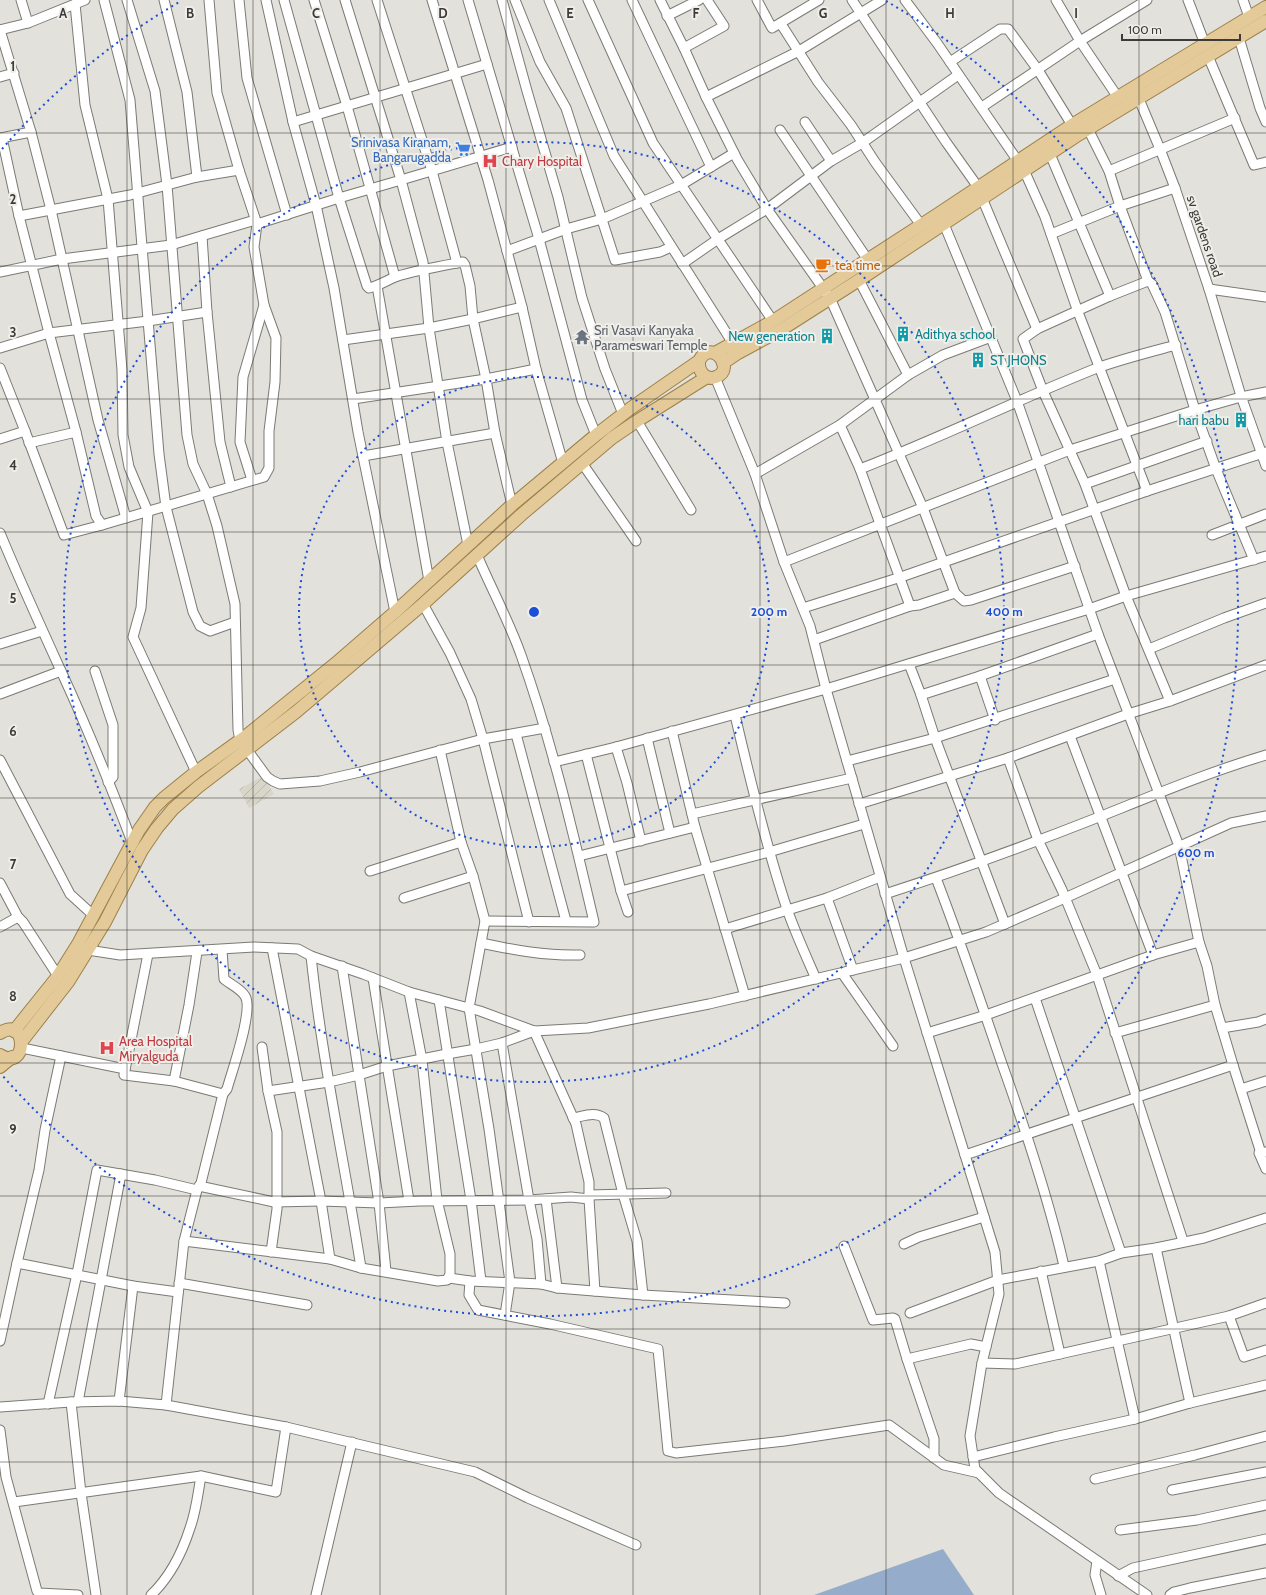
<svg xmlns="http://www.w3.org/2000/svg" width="1266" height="1595" font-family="Cabin,sans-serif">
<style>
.industrial{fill:url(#industrial-furrows)}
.water{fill:#95adca}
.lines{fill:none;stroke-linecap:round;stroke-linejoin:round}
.minor-casing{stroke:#7b7a75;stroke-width:11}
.major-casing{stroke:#9d814a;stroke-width:14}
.minor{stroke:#fff;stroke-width:9}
.major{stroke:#e3ca98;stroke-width:12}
.grid{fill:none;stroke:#3c3b39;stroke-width:1;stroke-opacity:0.55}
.ring{fill:none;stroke:#1d4ed8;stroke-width:2;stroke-dasharray:2 4}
.labels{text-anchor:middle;stroke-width:4;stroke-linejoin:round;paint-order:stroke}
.shop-label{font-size:13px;fill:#366cbe;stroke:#efeee8;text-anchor:end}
.health-label{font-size:13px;fill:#be3a42;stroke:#efeee8;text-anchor:start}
.street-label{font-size:13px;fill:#3c3b39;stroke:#efeee8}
.food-label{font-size:13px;fill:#c56008;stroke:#efeee8;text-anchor:start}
.worship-label{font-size:13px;fill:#5b616d;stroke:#efeee8;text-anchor:start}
.culture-label{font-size:13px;fill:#0d838f;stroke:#efeee8;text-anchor:start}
.grid-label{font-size:13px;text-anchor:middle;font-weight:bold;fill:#3c3b39;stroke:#efeee8;stroke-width:4;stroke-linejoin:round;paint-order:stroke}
.centre{fill:#1d4ed8;stroke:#efeee8;stroke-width:2}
.ring-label{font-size:12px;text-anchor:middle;font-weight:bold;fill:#1d4ed8;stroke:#efeee8;stroke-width:4;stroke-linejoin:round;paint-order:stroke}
</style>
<defs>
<pattern id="industrial-furrows" width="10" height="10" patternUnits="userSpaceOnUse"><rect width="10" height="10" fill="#d8d6c9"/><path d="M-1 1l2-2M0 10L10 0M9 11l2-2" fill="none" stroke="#bab9ad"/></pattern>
</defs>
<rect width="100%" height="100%" fill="#e2e1db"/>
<path class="industrial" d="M263,776L274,794L249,808L239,789Z"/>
<path class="water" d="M943,1549L974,1595H814Z"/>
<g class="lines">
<defs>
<g id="minor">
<path d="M21,0L28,23"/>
<path d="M104,0L130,100L159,454L166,507L193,612L200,626L210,631L235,622"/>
<path d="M127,0L155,91L167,185L187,435L193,464L207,494L217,526L235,604L238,730L240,740L267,777L273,781L280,784L320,781L360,772L483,739L545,728"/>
<path d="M164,0L187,92L197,177"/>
<path d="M209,0L217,93L239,170"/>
<path d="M239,0L247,78L287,215"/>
<path d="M266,0L293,122"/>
<path d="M284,0L339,198L367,286L369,288C378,286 386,281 395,277C417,270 441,266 463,262L465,265L470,286L473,319L486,379L495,433L512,505"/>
<path d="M314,0L347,106L395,277"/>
<path d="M377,0L432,171L457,263"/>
<path d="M432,0L488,180L522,307L536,369L563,463"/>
<path d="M468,0L539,239L582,400L596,435"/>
<path d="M502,0L527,91L558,197L582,298L605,369L623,414"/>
<path d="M515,0L540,62L566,108L615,260L660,252L671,247"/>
<path d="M549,0L614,156L736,348"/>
<path d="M588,0L653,143L773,321"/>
<path d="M632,0L711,167"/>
<path d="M660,0L684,48L706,97L737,159L767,209L830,298L923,508L955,593L964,601L971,600L1075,566"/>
<path d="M757,0L772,28L819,0"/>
<path d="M852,0L946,142L978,187"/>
<path d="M905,0L937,43L1024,170L1045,217L1078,312L1147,491"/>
<path d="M1056,0L1080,41L1117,96"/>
<path d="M1188,0L1205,44"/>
<path d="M1243,0L1249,17"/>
<path d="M75,4L85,105L108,199L122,370L123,435L129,467L148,512L141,608L133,637L196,772"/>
<path d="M667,16L699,0"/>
<path d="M781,24L818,82L851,125L875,162L921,225"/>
<path d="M0,30L31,132L51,210L98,420L126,518"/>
<path d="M0,30L28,23L85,0"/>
<path d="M1239,38L1260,108L1266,122"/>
<path d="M684,48L724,26L707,0"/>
<path d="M1208,56L1254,165L1266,162"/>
<path d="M950,62L1000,29H1008L1038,70L1072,125"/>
<path d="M0,77L14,73"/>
<path d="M1136,92L1160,149L1175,188L1209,289L1241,396L1266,466"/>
<path d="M706,97L799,51L882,0"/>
<path d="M982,107L1080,41L1147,0"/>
<path d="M805,122L831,161"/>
<path d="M1088,129L1109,171L1120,206L1148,281L1152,284L1165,312L1195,410L1216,469L1254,560"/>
<path d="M780,130L868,260"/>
<path d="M0,138L31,132"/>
<path d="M2,138L19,216"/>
<path d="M1050,154L1110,296"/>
<path d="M1109,171L1235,118"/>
<path d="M982,198L1037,329"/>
<path d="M944,224L1017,401L1098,634L1179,846L1199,942L1207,966L1215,1005L1233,1065L965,1155"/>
<path d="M1051,234L1120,206L1175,188"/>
<path d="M202,236L207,312L220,442L231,487"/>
<path d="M507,251L566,229L602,219L681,185L734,153"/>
<path d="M682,264L718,239L767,209L831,161L862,143L958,75"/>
<path d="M0,272L62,259L171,245L255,220"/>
<path d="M859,280L908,375"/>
<path d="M1148,281L1110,296L1037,329L1023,339L1043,391L1085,484L1126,596L1170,701"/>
<path d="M377,286L429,581"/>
<path d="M1209,289L1266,297"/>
<path d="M343,340L429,328L473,319L522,307"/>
<path d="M0,348L49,333L19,216L130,195L197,177L239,170L257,224L339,198L401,180L345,0"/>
<path d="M0,368L25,431L0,439"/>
<path d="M715,377L755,474L784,562L810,626L826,689L904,958L995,1252L999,1294L982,1363L970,1436L975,1469L999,1493L1147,1595"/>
<path d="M353,399L486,379L536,369"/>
<path d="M637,421L691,510"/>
<path d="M840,425L860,469L910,606"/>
<path d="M25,431L64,535L102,525"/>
<path d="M76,432L49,333L148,321L207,312"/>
<path d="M29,443L76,432L96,516L102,525L264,477L269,468V431L275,382L276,338L264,305L254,247L257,224"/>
<path d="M363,456L495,433"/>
<path d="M582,463L636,541"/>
<path d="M860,469C940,438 1017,400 1097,368C1122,359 1150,352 1176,345"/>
<path d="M755,474L840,425L908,375L943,355L991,337"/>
<path d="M252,480L240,442L243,377L264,305"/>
<path d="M1085,484L1207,441"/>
<path d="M0,533C19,579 40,625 61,671C87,727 110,784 132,842"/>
<path d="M1212,535L1266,514"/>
<path d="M468,545L447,442L429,328L423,262L401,180L512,147"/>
<path d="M477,555C491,588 509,621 521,655C552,742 573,832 594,922L485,921"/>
<path d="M784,562L1070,450L1195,410L1241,397L1266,392"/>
<path d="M423,604L450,653L471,699L483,739L529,922"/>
<path d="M803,608L901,577L1147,491L1266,452"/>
<path d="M395,612L358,432L334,288L316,205L293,122L487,64"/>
<path d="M814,640L910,606L919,605L955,593"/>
<path d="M0,644L42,631"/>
<path d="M1149,649L1224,618L1266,603"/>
<path d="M909,664L921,695L935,738L1005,924"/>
<path d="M95,671L113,725V777L108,782"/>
<path d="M980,676L995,720"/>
<path d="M0,694L61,671"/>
<path d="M921,695L980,676L1098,634"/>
<path d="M735,715C750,780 766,845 787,909C795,932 806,956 816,979"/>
<path d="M672,731L695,827L745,996"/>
<path d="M516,734L566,921"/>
<path d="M1070,736L1153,955"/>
<path d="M647,738L670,833"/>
<path d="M440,750L461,842L473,876L485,921L469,1008L489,1129L510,1282L505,1315"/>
<path d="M586,754L621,891L628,912"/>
<path d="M1008,758L1038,840L1062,890L1097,975L1183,1241"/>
<path d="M0,760L70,894L93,915"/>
<path d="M847,761L935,738L1115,679"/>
<path d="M554,762L616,747"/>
<path d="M859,804L1008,758L1128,714L1170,701L1266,665"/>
<path d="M692,814L852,778"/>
<path d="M641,841L627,783L616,747L826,689L1089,609L1126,596L1266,556"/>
<path d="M579,856L695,827"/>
<path d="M370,871L461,842"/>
<path d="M936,878C959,938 980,999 1001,1061C1025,1128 1048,1196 1064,1266"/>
<path d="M0,883L18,917L23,922L58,976"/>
<path d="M621,891L769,852L864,824"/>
<path d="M885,894C957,871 1028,845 1099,817C1154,795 1209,772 1266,755"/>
<path d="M404,898L473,876"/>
<path d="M827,898L853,970"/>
<path d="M0,927L18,917"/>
<path d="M725,929L827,898L880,877"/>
<path d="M481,943C514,950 546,956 580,955"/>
<path d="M84,948L88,950L120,955L254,947L298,949L311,956L363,974L409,992L480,1011L534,1031L588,1028L709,1004L904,958L986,932L1065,898L1231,823L1266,816"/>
<path d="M148,954L124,1075L174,1081L223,1094"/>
<path d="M311,956C322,1061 345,1164 361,1268"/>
<path d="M342,966L379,1203L386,1271"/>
<path d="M842,973L893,1046"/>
<path d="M373,978L409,1201"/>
<path d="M1035,998L1121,1253"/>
<path d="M439,1000L471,1200L481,1281"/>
<path d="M1222,1028L1258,1022L1266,1019"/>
<path d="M927,1033L986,1015L1153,955L1199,942"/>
<path d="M1115,1033L1215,1005"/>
<path d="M502,1043L529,1200L537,1239L541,1284"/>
<path d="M262,1047L268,1091L277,1132V1209L271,1252"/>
<path d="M22,1048L125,1069"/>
<path d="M1233,1065L1260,1150"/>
<path d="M174,1081L189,1005L197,952"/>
<path d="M1241,1089L1266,1081"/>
<path d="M573,1118C584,1116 595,1111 604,1118L623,1194L637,1241L643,1295"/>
<path d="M1266,1152L1259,1153L1266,1169"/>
<path d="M199,1186L274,1202L321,1201L272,948"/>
<path d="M589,1195L666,1193"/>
<path d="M546,1199L557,1288"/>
<path d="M589,1199L595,1291"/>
<path d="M184,1241L197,1190L201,1183L223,1094L227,1089C232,1071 254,1010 245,996C241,989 230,984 224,979L222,950"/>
<path d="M904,1244L919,1237L984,1217"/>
<path d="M844,1246L873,1320L893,1318L895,1319L907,1359L934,1439V1458"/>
<path d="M1156,1248L1190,1403"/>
<path d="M330,1259L361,1268L438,1281L447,1280L450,1274V1254L437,1200L422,1060L409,992"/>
<path d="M1099,1261L1135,1419"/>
<path d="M17,1263L133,1286L178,1292"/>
<path d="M1041,1271L1060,1354"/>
<path d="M449,1278L470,1281L541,1284L557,1288L643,1295L785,1303"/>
<path d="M470,1281L469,1295L478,1310L550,1324L658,1349L668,1451L676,1453L785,1441L889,1425L944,1465L979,1473"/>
<path d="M179,1283L307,1305"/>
<path d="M910,1313L998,1280L1099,1261L1121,1253L1156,1248L1204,1238L1266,1218"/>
<path d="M1229,1316L1244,1357L1266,1350"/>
<path d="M0,1341L17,1263L39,1170L45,1130L61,1056"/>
<path d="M907,1359L971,1344L986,1347"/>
<path d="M982,1363L1015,1364L1229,1316L1266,1303"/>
<path d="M119,1401L133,1286"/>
<path d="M71,1402L81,1493L96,1595"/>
<path d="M78,1402L121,1174"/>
<path d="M48,1404L77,1274L97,1170L155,1180L197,1190"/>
<path d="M0,1407L71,1402L119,1401L166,1405"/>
<path d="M286,1427L475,1472L528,1498L636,1545"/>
<path d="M0,1430L6,1477L37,1591L39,1593L78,1595"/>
<path d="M973,1457L1054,1437L1135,1419L1190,1403L1266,1385"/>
<path d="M1095,1479L1195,1455L1266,1436"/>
<path d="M1172,1490L1266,1472"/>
<path d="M14,1502L201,1476"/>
<path d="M1120,1530L1197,1520L1266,1505"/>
<path d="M1097,1561L1095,1575L1101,1595"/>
<path d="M1118,1576L1133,1568L1266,1539"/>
<path d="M151,1595C170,1577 182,1553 190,1528C196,1512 198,1493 201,1476L276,1492L286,1427L166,1405L184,1241L330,1259L321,1201L379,1203L419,1201L529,1200L571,1197L589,1199V1182L576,1124L534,1031L502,1043L476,1049L447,1054L387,1066L359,1075L329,1082L268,1091"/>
<path d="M316,1595L352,1442"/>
<path d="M1170,1595L1174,1592L1190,1588L1266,1573"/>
</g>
<g id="major">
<path d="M715,353L773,321L938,214L1072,125L1266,7"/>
<path d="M723,363L738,353L779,331L859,280L1078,135L1266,21"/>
<path d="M14,1031L58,976L78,944L139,830L155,807L164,798L196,772L246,736L335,664L395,612L512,505L596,435L631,408L699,361C711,337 737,369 716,377C705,381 698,371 699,361"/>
<path d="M0,1033C28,1015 28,1073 0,1055"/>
<path d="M22,1041L68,982L105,922L142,850L157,828L173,809L198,787L296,712L342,673L423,604L521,515L612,438L637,421L707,377"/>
<path d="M0,1067L12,1057"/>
</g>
</defs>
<use href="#minor" class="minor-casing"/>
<use href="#major" class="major-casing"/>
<use href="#minor" class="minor"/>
<use href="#major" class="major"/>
</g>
<path class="grid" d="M127,0V1595M253,0V1595M380,0V1595M506,0V1595M633,0V1595M760,0V1595M886,0V1595M1013,0V1595M1139,0V1595M0,133H1266M0,266H1266M0,399H1266M0,532H1266M0,665H1266M0,798H1266M0,930H1266M0,1063H1266M0,1196H1266M0,1329H1266M0,1462H1266"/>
<g class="ring">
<circle cx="534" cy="612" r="235"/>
<circle cx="534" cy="612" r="470"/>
<path d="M2 149A705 705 0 0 1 181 1M886 1A705 705 0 1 1 2 1075"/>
</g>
<defs>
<symbol id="supermarket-bare" viewBox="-9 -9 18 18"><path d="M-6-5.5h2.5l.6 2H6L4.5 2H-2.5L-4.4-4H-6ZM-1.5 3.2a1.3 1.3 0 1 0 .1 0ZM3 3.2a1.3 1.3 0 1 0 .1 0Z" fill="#3f7fe0" stroke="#efeee8" stroke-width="2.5" paint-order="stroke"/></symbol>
<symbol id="hospital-bare" viewBox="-9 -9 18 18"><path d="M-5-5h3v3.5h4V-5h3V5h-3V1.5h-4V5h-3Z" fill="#e0444e" stroke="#efeee8" stroke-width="2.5" paint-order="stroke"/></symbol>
<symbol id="cafe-bare" viewBox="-9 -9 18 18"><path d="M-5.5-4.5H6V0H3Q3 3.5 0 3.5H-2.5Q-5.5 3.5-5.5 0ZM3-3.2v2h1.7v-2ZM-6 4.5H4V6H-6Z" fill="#e8710a" stroke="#efeee8" stroke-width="2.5" paint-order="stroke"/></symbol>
<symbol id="building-bare" viewBox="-9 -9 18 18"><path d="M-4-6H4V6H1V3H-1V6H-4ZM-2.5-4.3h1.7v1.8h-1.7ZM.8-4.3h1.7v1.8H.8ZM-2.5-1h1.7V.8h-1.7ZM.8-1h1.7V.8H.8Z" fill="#0f9aa8" stroke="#efeee8" stroke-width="2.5" paint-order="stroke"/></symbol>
<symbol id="temple-bare" viewBox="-9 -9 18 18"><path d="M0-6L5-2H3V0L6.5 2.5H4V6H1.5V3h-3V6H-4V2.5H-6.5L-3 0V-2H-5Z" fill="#6b7280" stroke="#efeee8" stroke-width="2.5" paint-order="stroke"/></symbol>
</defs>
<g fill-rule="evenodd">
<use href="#supermarket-bare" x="452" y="138" width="22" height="22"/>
<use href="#hospital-bare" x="479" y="150" width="22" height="22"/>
<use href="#cafe-bare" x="812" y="254" width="22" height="22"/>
<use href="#building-bare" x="892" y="323" width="22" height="22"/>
<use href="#building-bare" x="816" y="325" width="22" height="22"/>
<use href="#temple-bare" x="571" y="326" width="22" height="22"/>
<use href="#building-bare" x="967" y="349" width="22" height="22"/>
<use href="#building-bare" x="1230" y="409" width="22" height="22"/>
<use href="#hospital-bare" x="96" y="1037" width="22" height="22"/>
</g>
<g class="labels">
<g class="shop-label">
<text x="451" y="147">Srinivasa Kiranam,<tspan x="451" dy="15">Bangarugadda</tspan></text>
</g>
<g class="health-label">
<text x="502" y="166">Chary Hospital</text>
<text x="119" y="1046">Area Hospital<tspan x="119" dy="15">Miryalguda</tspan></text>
</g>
<g class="street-label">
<text transform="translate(1205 236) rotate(71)" y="5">sv gardens road</text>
</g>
<g class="food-label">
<text x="835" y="270">tea time</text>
</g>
<g class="worship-label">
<text x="594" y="335">Sri Vasavi Kanyaka<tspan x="594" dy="15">Parameswari Temple</tspan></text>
</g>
<g class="culture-label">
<text x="915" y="339">Adithya school</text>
<text x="815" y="341" text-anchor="end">New generation</text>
<text x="990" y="365">ST JHONS</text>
<text x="1229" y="425" text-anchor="end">hari babu</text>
</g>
</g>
<g class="grid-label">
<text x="63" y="18">A</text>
<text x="190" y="18">B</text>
<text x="316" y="18">C</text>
<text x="443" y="18">D</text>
<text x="570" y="18">E</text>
<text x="696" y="18">F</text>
<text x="823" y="18">G</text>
<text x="950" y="18">H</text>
<text x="1076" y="18">I</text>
<text x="13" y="71">1</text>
<text x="13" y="204">2</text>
<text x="13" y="337">3</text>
<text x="13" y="470">4</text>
<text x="13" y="603">5</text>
<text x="13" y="736">6</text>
<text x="13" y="869">7</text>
<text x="13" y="1001">8</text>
<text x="13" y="1134">9</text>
</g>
<circle cx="534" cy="612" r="6" class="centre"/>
<g class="ring-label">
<text x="769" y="616">200 m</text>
<text x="1004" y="616">400 m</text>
<text x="1196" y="857">600 m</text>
</g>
<path d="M1122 34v6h118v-6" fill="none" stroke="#3c3b39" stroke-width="2"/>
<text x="1128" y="34" font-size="12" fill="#3c3b39" stroke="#efeee8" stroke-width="3" paint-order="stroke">100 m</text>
</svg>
